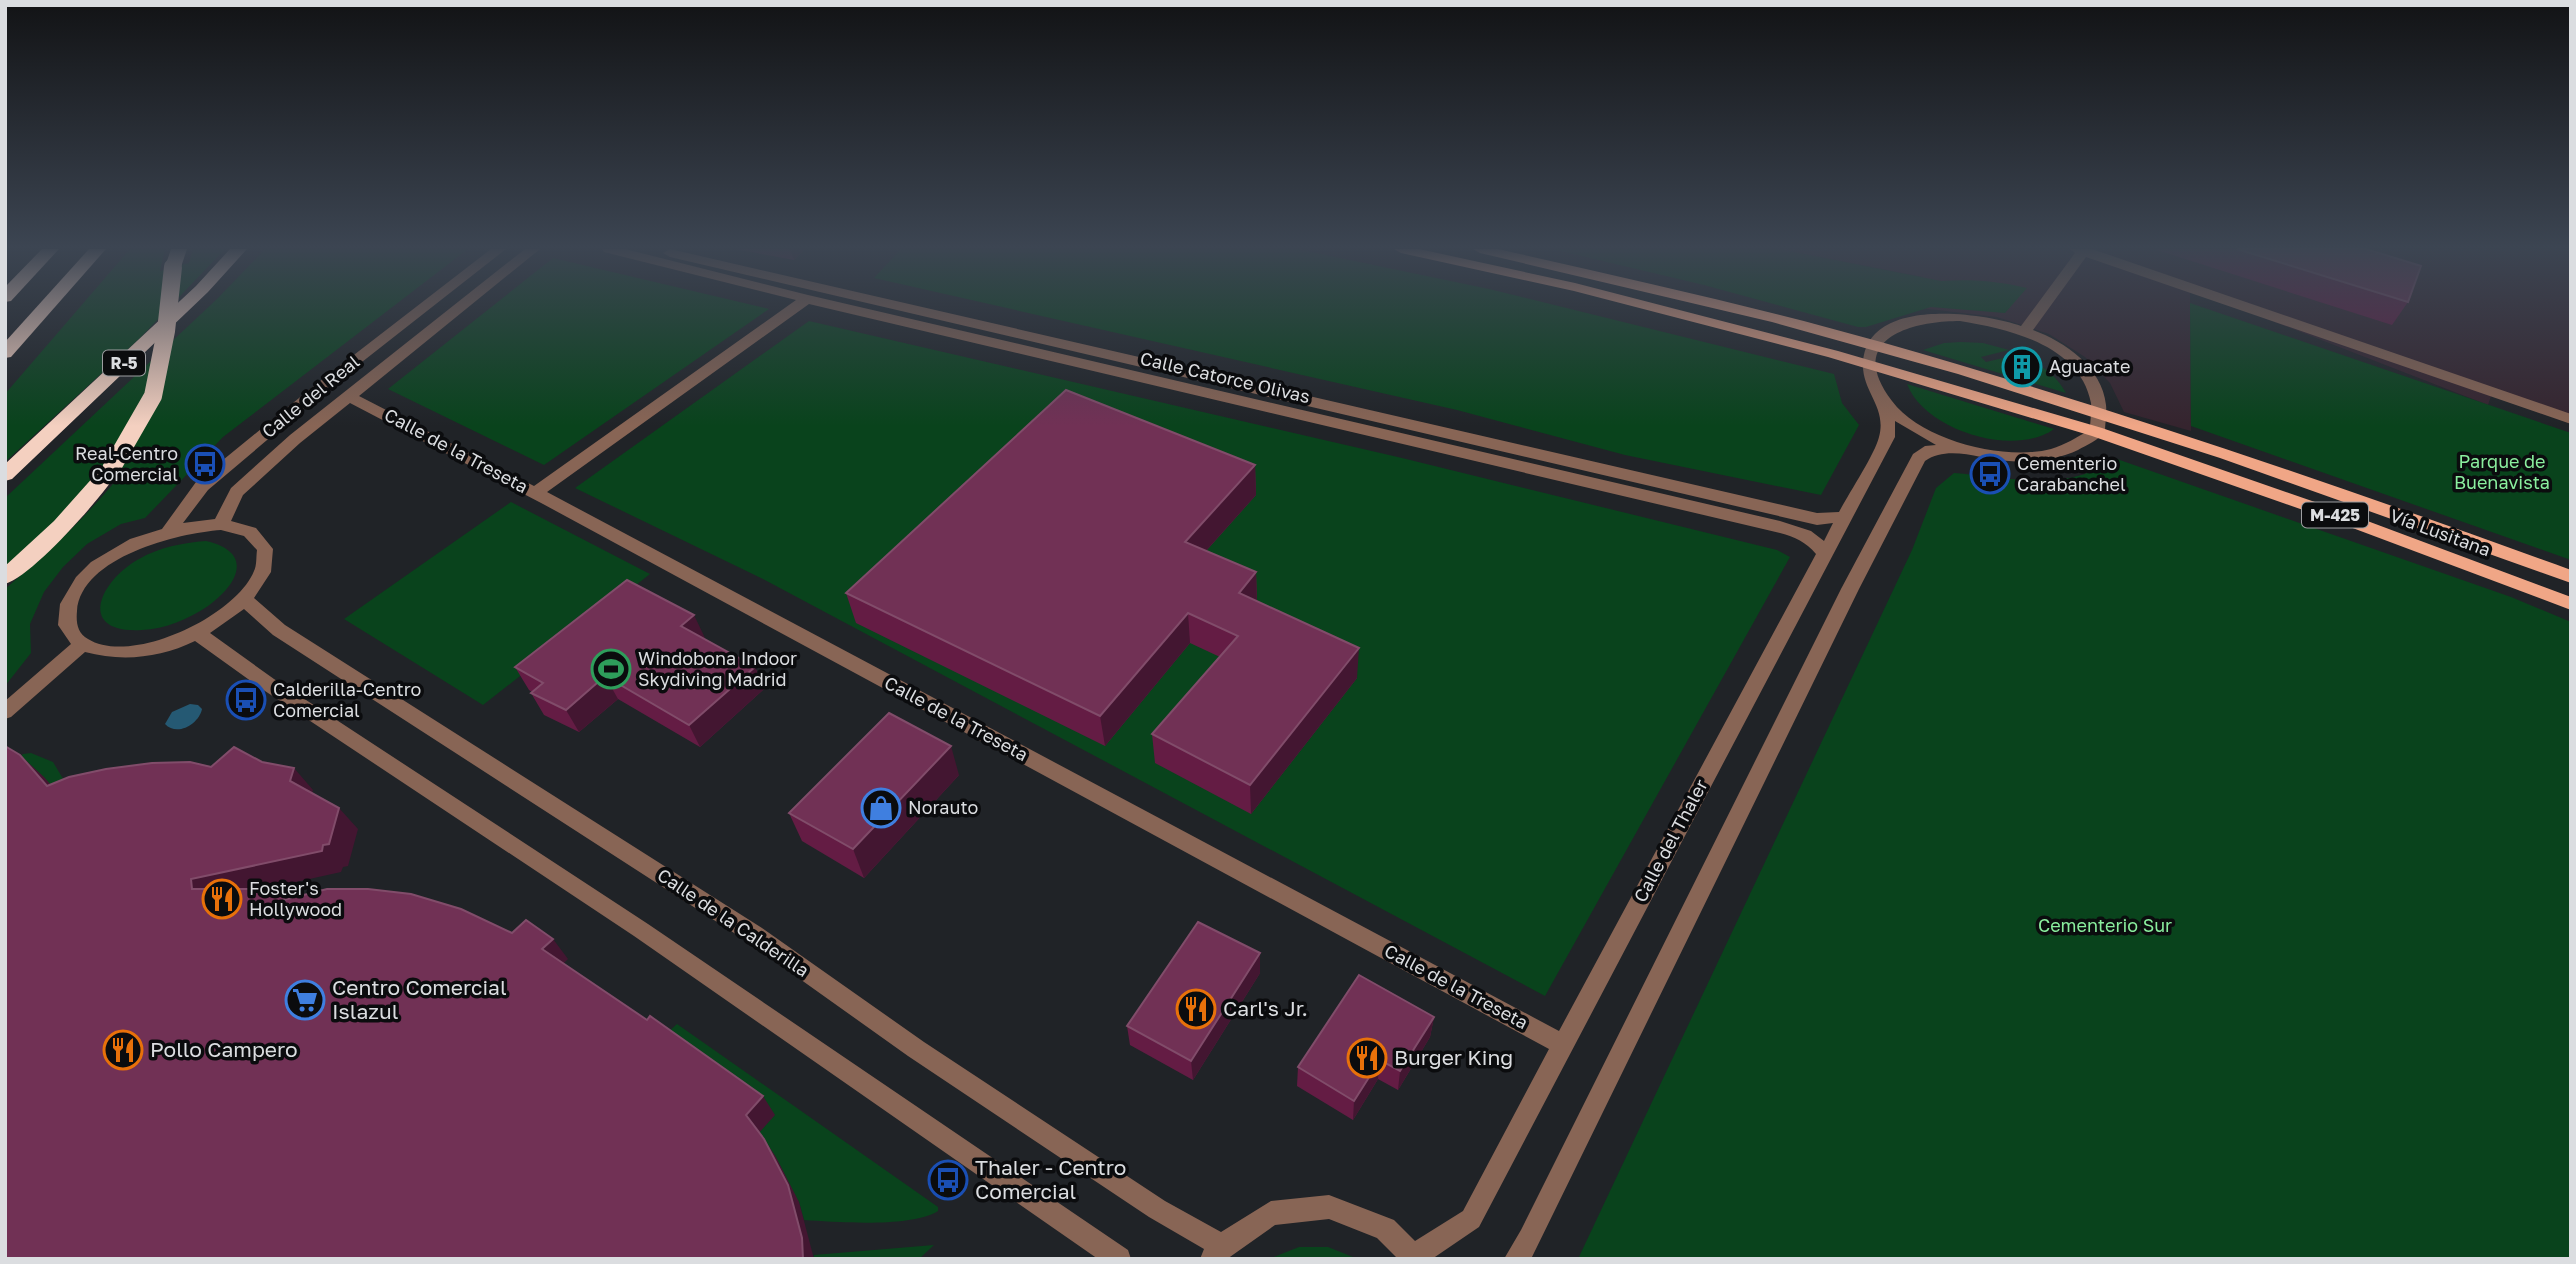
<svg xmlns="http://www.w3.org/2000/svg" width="2576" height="1264" font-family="'Golos Text',sans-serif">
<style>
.industrial{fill:#35242e}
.green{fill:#09431c}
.water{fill:#255973}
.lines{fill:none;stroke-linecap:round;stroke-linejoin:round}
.minor{fill:#886555;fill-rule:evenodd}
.major{fill:#f0a686;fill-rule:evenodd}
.highway{fill:#f4d0c0;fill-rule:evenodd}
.highway-bridge{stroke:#f4d0c0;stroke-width:18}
.wall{fill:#641c44}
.shaded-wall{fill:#431631}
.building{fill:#713155;stroke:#814c6a;stroke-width:2}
.labels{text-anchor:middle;stroke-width:7;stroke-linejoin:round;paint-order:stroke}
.shield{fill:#0b0c0e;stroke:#9d9ea1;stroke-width:2}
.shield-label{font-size:16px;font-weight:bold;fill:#dbdde0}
.poi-label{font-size:18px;fill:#dbdde0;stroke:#0b0c0e;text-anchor:start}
.street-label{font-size:18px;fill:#dbdde0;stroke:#0b0c0e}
.park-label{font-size:18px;fill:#8aee9e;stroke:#0b0c0e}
.near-poi-label{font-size:21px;fill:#dbdde0;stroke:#0b0c0e;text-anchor:start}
</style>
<rect width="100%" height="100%" fill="#202327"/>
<path class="industrial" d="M1779,249H2571V419L2492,393L2488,405L2190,289L2191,431L2124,412L2110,383L2085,357L2049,334L1997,317L1911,307L1923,277Z"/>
<g class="green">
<path d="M130,249H165L160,271L189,263L193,249H225L140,338L5,462V394Z"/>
<path d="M265,249H468L223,437L145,518L121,524L87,544L63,567L44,592L30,624L31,653L5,686V589C48,553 88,515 123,472L99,469L74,504L5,567V498L217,299Z"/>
<path d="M901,249H1297L1489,289L1834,374L1842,403L1859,425L1821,495L1625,455L1457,410L874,278Z"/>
<path d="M1552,249H1779L1941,281C1971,279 1998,281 2027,288L2005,313L1931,307L1866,327H1858L1704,285Z"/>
<path d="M553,258L769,309L544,465L388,389Z"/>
<path d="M2190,303L2571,433V560L2191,426Z"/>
<path d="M809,321L1402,458L1777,550L1790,557L1545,996L763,579L575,488Z"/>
<path d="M1961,342L1983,343L2009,350L1981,357L1986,362L2007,357L2025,374L2032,373L2011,351C2033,359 2055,372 2066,393L1923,350L1944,343Z"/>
<path d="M1907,384L2054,429C2014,458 1924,430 1907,384Z"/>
<path d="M2114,458L2511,597L2571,622V1259H1578L1912,550L1936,488L1954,473C2006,477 2070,494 2114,458Z"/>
<path d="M511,502L650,574L483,705L344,619Z"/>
<path d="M206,541C254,552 239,584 208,606C189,619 165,629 142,630C76,634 99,581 139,559C160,547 182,543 206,541Z"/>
<path d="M31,753L53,762L68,787L55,788L16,760L23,754Z"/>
<path d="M677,1024L938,1207V1211C911,1228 836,1222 804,1220L799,1202L664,1036Z"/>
<path d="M934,1245L919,1259H814V1255Z"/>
<path d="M1299,1247H1328L1358,1259H1269Z"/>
</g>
<path class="water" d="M190,704L198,705L202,709C199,724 177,737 165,724L172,712Z"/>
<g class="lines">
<path class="minor" d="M491,249H506L325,391L208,490L183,523L215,519L231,488L290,435L525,249H540L359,396L534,486L796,300L604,252L602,249H625L808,295L1780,521L1811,531L1824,541L1833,523L1817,525L670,257L663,253L670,249L1817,513L1839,512C1849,493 1875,454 1879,437C1887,408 1863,392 1863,366C1863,296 1980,312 2021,326L2075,253L2070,249H2092L2571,414V424L2086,257L2033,330C2065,342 2102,367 2106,405C2107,413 2105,423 2105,432C2098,440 2087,445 2078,450C2056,460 2033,463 2009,461C1982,460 1949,444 1925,461L1859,589L1531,1259H1504L1521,1230L1841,589L1913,454L1925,446L1936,445L1895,421V437L1479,1227L1432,1259H1398L1377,1238L1329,1219L1275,1225L1227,1259H1200L1204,1249L1149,1217L908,1056L748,942L273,635L244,609L210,633L274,679L648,924L1128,1250L1131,1259H1098L634,936L262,689L195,641C160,658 122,662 85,652L11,717L5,719V701L71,644L58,625L60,604L76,577L91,562L130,539L162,529L196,482L315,385ZM809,304L1780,533C1795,537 1806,542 1816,554L1559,1031L547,492ZM1960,321C2009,329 2080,345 2091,403C2092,411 2090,421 2090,430C2077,437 2065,445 2051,449C2005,461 1922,441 1892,401C1845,340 1909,321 1960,321ZM350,403L543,504L1549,1049L1463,1211L1415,1241L1394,1220L1329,1195L1271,1201L1221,1232L1165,1201L924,1042L762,928L285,625L254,598L271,572L273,549L256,528L231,521L243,495L300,443ZM221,530L244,536L257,550C256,557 257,565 254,571C236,616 131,666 88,639C77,633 76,622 77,611C81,557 178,533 221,530Z"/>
<g class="major">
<path d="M1394,249H1419L1575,283L1838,351L2102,428L2338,510L2571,597V610L2326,518L2092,436L1828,357L1574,291L1401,253Z"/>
<path d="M1473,249H1498C1626,278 1754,306 1881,342C2114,408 2343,487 2571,570V583L2220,458L1958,374L1772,322L1480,253Z"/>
</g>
<g class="highway">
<path d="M42,249H59L11,301L5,302V287Z"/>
<path d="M89,249H106L11,357L5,358V342Z"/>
<path d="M171,249H187L181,267L173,272L165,267Z"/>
<path d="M230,249H247L208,292L12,479L5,481V464L196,286Z"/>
<path d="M111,463L118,465L120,469C104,495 33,576 5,584V566L54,521L104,465Z"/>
</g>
<path class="highway-bridge" d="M111,469L153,396L166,331L173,267"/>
</g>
<g class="wall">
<path d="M735,249H805L794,260Z"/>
<path d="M2154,249H2366L2408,302L2392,325Z"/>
<path d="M1255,465L1256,495L1206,551L1256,572L1257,601L1357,678L1251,814L1155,763L1152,734L1220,657L1190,643L1105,746L856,623L846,593Z"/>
<path d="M705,638L703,639L755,667L764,689L700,747L618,699L579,732L544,715L531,693L532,692L529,690L515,667Z"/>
<path d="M959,775L864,878L802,841L789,813Z"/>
<path d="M1260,973L1193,1080L1130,1045L1127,1026Z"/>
<path d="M1434,1017L1430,1037L1398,1090L1378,1079L1353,1120L1297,1086L1298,1067Z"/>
</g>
<g class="shaded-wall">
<path d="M790,249H805L794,260Z"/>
<path d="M1255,465L1256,495L1187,572L1185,542Z"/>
<path d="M1256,572L1257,602L1239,593Z"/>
<path d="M1188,613L1190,643L1105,746L1100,716Z"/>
<path d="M694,615L705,638L691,649L681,626Z"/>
<path d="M1359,648L1357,678L1251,814L1250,785Z"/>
<path d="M755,667L764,689L700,747L689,725Z"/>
<path d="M605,676L618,699L579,732L566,710Z"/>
<path d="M951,746L959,775L864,878L853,849Z"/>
<path d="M20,755L44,777L71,808L47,786Z"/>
<path d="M294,768L313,790L309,803L290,781Z"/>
<path d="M339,808L358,829L348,866L343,867L341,872L214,900L192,889L191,879L323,845Z"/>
<path d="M285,889L306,910L284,900Z"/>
<path d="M553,939L568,959L558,969L542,949Z"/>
<path d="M1260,953V973L1193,1080L1191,1061Z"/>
<path d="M1434,1017L1430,1037L1398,1090L1400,1071Z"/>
<path d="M1380,1060L1378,1079L1353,1120L1354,1101Z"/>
<path d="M763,1096L775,1115L758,1134L746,1115Z"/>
<path d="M764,1139L776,1157L799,1202L814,1259H803Z"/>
</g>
<g class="building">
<path d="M2237,249H2366L2421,266L2408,302Z"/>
<path d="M1066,390L1255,465L1185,542L1256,572L1239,593L1359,648L1250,785L1152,734L1238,636L1188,613L1100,716L846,593Z"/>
<path d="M627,580L694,615L681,626L755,667L689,725L605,676L566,710L531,693L543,683L515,667Z"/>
<path d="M889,713L951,746L853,849L789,813Z"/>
<path d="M5,746L20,755L47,786L69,777L106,769L152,763L190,762L211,767L234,747L262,762L294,768L290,781L339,808L329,844L323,845L322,851L191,879L192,889H285L284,900L327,889H368L411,894L461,909L512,933L526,920L553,939L542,949L647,1020L650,1016L763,1096L746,1115L764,1139L788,1185L802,1238L803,1259H5Z"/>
<path d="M1198,922L1260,953L1191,1061L1127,1026Z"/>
<path d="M1359,975L1434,1017L1400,1071L1380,1060L1354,1101L1298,1067Z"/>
</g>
<linearGradient id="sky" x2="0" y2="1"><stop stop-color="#121315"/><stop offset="0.58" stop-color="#3c4552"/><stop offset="1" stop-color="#3c4552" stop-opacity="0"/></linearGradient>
<rect width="2576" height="426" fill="url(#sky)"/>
<defs>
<symbol id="building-ring" viewBox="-11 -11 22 22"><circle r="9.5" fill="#0b0c0e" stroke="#0f9aa8" stroke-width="1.5"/><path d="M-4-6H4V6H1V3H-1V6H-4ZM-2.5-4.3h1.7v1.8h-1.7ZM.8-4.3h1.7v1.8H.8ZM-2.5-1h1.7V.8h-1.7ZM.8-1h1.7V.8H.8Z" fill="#0f9aa8"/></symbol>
<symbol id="bus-ring" viewBox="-11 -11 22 22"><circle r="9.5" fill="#0b0c0e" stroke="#1a4fb4" stroke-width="1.5"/><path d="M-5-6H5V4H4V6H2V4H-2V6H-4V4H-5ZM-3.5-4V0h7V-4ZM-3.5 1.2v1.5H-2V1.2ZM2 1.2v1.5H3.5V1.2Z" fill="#1a4fb4"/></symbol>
<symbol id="stadium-ring" viewBox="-11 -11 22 22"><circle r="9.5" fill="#0b0c0e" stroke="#2e9e5b" stroke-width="1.5"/><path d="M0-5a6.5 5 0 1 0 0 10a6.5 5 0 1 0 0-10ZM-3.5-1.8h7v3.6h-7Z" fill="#2e9e5b"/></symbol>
<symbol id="shop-ring" viewBox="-11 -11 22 22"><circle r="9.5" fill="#0b0c0e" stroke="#3f7fe0" stroke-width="1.5"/><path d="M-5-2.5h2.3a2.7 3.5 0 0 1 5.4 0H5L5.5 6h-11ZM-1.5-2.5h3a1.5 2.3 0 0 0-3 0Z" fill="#3f7fe0"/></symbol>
<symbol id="restaurant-ring" viewBox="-11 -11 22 22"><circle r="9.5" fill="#0b0c0e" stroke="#e8710a" stroke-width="1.5"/><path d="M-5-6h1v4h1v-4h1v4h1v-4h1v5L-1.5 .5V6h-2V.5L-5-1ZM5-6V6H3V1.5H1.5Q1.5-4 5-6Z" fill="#e8710a"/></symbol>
<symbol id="supermarket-ring" viewBox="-11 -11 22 22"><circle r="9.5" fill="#0b0c0e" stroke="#3f7fe0" stroke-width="1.5"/><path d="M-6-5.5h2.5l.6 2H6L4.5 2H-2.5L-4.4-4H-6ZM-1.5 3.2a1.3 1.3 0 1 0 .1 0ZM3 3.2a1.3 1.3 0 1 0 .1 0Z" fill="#3f7fe0"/></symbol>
</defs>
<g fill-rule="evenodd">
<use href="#building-ring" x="2000" y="345" width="44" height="44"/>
<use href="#bus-ring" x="183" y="442" width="44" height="44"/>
<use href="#bus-ring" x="1968" y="452" width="44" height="44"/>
<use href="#stadium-ring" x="589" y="647" width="44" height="44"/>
<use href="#bus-ring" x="224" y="678" width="44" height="44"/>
<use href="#shop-ring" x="859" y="786" width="44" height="44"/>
<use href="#restaurant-ring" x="200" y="877" width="44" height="44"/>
<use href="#supermarket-ring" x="283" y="978" width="44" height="44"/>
<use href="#restaurant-ring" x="1174" y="987" width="44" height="44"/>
<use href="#restaurant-ring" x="101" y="1028" width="44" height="44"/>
<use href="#restaurant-ring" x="1345" y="1036" width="44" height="44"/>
<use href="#bus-ring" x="926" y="1158" width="44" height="44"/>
</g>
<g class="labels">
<g class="shield">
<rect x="103" y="350.5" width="42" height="25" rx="5"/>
<rect x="2302" y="502.5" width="66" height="25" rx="5"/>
</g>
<g class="shield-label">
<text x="124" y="369">R-5</text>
<text x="2335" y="521">M-425</text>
</g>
<g class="poi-label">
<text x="2049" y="373">Aguacate</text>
<text x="178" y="460" text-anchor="end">Real-Centro<tspan x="178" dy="21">Comercial</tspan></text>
<text x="2017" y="470">Cementerio<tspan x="2017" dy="21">Carabanchel</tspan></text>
<text x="638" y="665">Windobona Indoor<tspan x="638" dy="21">Skydiving Madrid</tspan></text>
<text x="273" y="696">Calderilla-Centro<tspan x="273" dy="21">Comercial</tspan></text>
<text x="908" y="814">Norauto</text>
<text x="249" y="895">Foster's<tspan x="249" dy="21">Hollywood</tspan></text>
</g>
<g class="street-label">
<text transform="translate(1225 378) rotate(13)" y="6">Calle Catorce Olivas</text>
<text transform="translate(311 397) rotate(-39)" y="6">Calle del Real</text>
<text transform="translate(456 451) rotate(28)" y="6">Calle de la Treseta</text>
<text transform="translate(2440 533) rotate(20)" y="6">Vía Lusitana</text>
<text transform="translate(956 719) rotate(28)" y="6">Calle de la Treseta</text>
<text transform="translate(1671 841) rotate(-62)" y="6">Calle del Thaler</text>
<text transform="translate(733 923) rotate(34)" y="6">Calle de la Calderilla</text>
<text transform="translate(1456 987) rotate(28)" y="6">Calle de la Treseta</text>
</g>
<g class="park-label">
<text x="2502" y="468">Parque de<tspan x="2502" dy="21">Buenavista</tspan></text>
<text x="2105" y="932">Cementerio Sur</text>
</g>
<g class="near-poi-label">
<text x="332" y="995">Centro Comercial<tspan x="332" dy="24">Islazul</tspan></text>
<text x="1223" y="1016">Carl's Jr.</text>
<text x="150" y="1057">Pollo Campero</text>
<text x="1394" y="1065">Burger King</text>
<text x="975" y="1175">Thaler - Centro<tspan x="975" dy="24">Comercial</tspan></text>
</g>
</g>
<rect width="2576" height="1264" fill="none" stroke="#dbdde0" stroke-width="14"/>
</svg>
